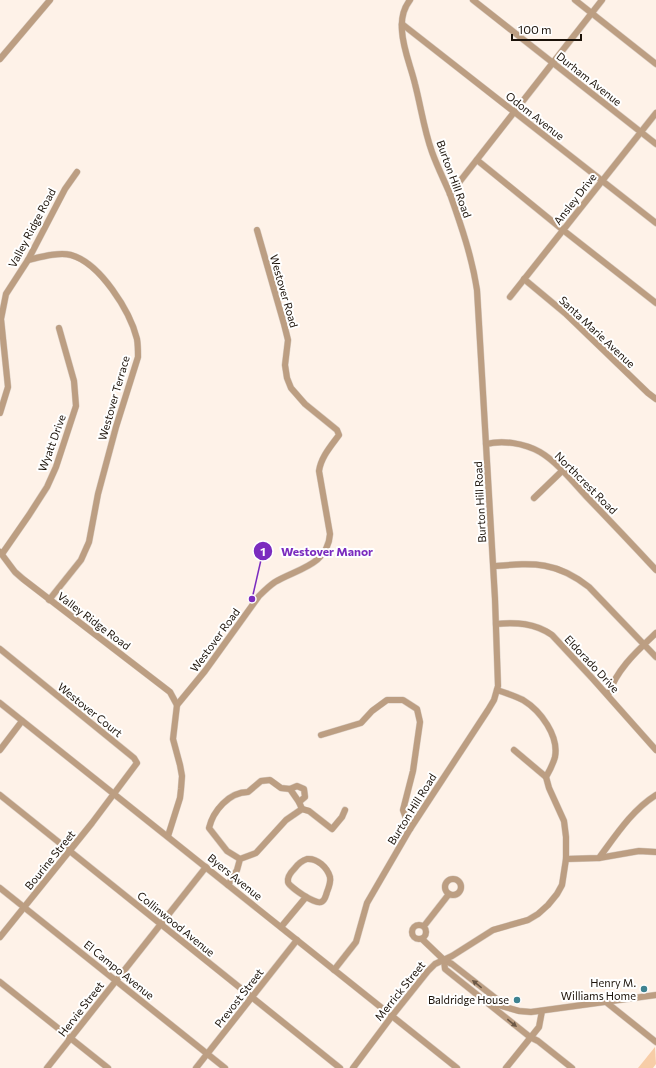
<svg xmlns="http://www.w3.org/2000/svg" width="656" height="1068" font-family="Commissioner,sans-serif">
<style>
.green{fill:#f7cda7}
.lines{fill:none;stroke-linecap:round;stroke-linejoin:round}
.minor-casing{stroke:#dacec4;stroke-width:7}
.minor{stroke:#bc9e82;stroke-width:6}
.oneway{fill:#6c5846}
.poi-dot{fill:#3e8290;stroke:#fff;stroke-width:1.5}
.labels{text-anchor:middle;stroke-width:4;stroke-linejoin:round;paint-order:stroke}
.street-label{font-size:11px;fill:#1b1209;stroke:#fff}
.poi-label{font-size:11px;fill:#1b1209;stroke:#fff;text-anchor:end}
.leader{fill:none;stroke:#7b2cbf;stroke-width:1.5}
.callout-dot{fill:#7b2cbf;stroke:#fff;stroke-width:1.5}
.mark-label{font-size:12px;text-anchor:middle;font-weight:bold;fill:#fff}
.callout-label{font-size:12px;text-anchor:middle;font-weight:bold;fill:#7b2cbf;stroke:#fff;stroke-width:4;stroke-linejoin:round;paint-order:stroke}
</style>
<rect width="100%" height="100%" fill="#fef2e8"/>
<path class="green" d="M655,1047L656,1064L653,1068H638Z"/>
<g class="lines">
<defs>
<g id="minor">
<path d="M473,0L656,144"/>
<path d="M575,0L656,64"/>
<path d="M402,24L656,223"/>
<path d="M0,59L50,0"/>
<path d="M477,160L563,230L656,303"/>
<path d="M450,194L602,0"/>
<path d="M28,260C41,257 58,252 71,255C100,263 130,311 137,339C138,345 138,351 138,357L116,427L98,494L89,542L81,560L49,600"/>
<path d="M524,279L566,314L648,393L656,399"/>
<path d="M510,297L656,113"/>
<path d="M0,413L8,387L1,319L6,294L28,260L65,189L77,172"/>
<path d="M486,444C503,440 524,443 540,452C557,462 573,482 586,496C610,521 633,545 656,570"/>
<path d="M534,498L562,471"/>
<path d="M0,552L15,572L23,579L170,692L177,705"/>
<path d="M2,554L29,515L47,487L56,467L76,406L74,381L59,328"/>
<path d="M494,566C534,563 556,561 589,587L656,657"/>
<path d="M496,624C516,622 535,623 552,635L592,678L656,750"/>
<path d="M0,649L134,758L137,763L92,823L0,937"/>
<path d="M608,695C617,669 636,652 656,633"/>
<path d="M0,703L457,1068"/>
<path d="M321,735L361,723L372,711L387,700H403L417,709L420,722L413,771L403,810L410,829"/>
<path d="M0,750L22,721"/>
<path d="M514,750L546,777"/>
<path d="M290,789L297,786L304,789L305,797L299,802"/>
<path d="M0,795L340,1068"/>
<path d="M168,836L180,798L181,789L182,776L180,765L173,739L177,705L205,671L259,596C264,591 269,586 275,582C297,569 328,565 330,534L319,471C321,457 331,446 339,435L337,430L305,404L291,388L287,378L285,365L288,340L284,324L257,230"/>
<path d="M599,858L639,851L656,852"/>
<path d="M240,859L227,851L209,828C213,811 229,792 248,792L261,781L270,780L281,788L290,789L299,802L302,809"/>
<path d="M307,859C317,858 327,867 330,877C331,882 329,887 327,892C326,895 325,901 321,902C316,905 289,887 288,882C287,877 291,872 295,868C298,864 301,861 307,859Z"/>
<path d="M566,859L599,858C616,835 632,810 656,795"/>
<circle cx="453" cy="887" r="8"/>
<path d="M228,885L237,870L240,859L256,853L286,820L302,809L309,811L332,829L342,817L345,810"/>
<path d="M0,888L225,1068"/>
<circle cx="419" cy="932" r="7"/>
<path d="M424,926L449,894"/>
<path d="M281,927L306,897"/>
<path d="M422,939L444,960L452,964L503,1004"/>
<path d="M444,960L445,969L530,1037L538,1041L572,1068"/>
<path d="M334,970L356,942L367,903L410,829L488,710L494,700L498,686L495,599L477,290C472,257 461,225 450,194C444,180 437,166 432,152C424,130 421,107 415,84C411,67 403,49 402,31C401,20 403,9 410,0"/>
<path d="M0,982L108,1068"/>
<path d="M484,1001L519,1011L531,1012L656,995"/>
<path d="M606,1002L656,1042"/>
<path d="M47,1068L206,867"/>
<path d="M196,1068L297,940"/>
<path d="M353,1068L392,1016L428,971L435,964L452,956L493,930L528,920L538,914L548,905L557,894L562,885L566,859V837L564,821L549,788L546,777C550,770 553,764 555,757C559,736 541,711 523,700C515,696 506,693 497,690"/>
<path d="M506,1068L539,1027L542,1011"/>
</g>
</defs>
<use href="#minor" class="minor-casing"/>
<use href="#minor" class="minor"/>
</g>
<defs><path id="oneway-solid" d="M-6-.8H1V-3.2L6.5 0L1 3.2V.8H-6Z"/></defs>
<g class="oneway">
<use href="#oneway-solid" transform="translate(477 984) rotate(-141)"/>
<use href="#oneway-solid" transform="translate(512 1023) rotate(39)"/>
</g>
<g class="poi-dot">
<circle cx="644" cy="989" r="4"/>
<circle cx="517" cy="1000" r="4"/>
</g>
<g class="labels">
<g class="street-label">
<text transform="translate(589 79) rotate(38)" y="4">Durham Avenue</text>
<text transform="translate(535 116) rotate(38)" y="4">Odom Avenue</text>
<text transform="translate(454 179) rotate(70)" y="4">Burton Hill Road</text>
<text transform="translate(575 199) rotate(-52)" y="4">Ansley Drive</text>
<text transform="translate(32 228) rotate(-62)" y="4">Valley Ridge Road</text>
<text transform="translate(284 291) rotate(74)" y="4">Westover Road</text>
<text transform="translate(597 332) rotate(43)" y="4">Santa Marie Avenue</text>
<text transform="translate(114 398) rotate(-74)" y="4">Westover Terrace</text>
<text transform="translate(52 443) rotate(-70)" y="4">Wyatt Drive</text>
<text transform="translate(586 483) rotate(45)" y="4">Northcrest Road</text>
<text transform="translate(480 502) rotate(-93)" y="4">Burton Hill Road</text>
<text transform="translate(94 621) rotate(37)" y="4">Valley Ridge Road</text>
<text transform="translate(215 640) rotate(-54)" y="4">Westover Road</text>
<text transform="translate(592 664) rotate(47)" y="4">Eldorado Drive</text>
<text transform="translate(90 710) rotate(39)" y="4">Westover Court</text>
<text transform="translate(412 809) rotate(-58)" y="4">Burton Hill Road</text>
<text transform="translate(50 860) rotate(-51)" y="4">Bourine Street</text>
<text transform="translate(235 877) rotate(39)" y="4">Byers Avenue</text>
<text transform="translate(176 924) rotate(39)" y="4">Collinwood Avenue</text>
<text transform="translate(119 970) rotate(39)" y="4">El Campo Avenue</text>
<text transform="translate(400 991) rotate(-51)" y="4">Merrick Street</text>
<text transform="translate(239 998) rotate(-52)" y="4">Prevost Street</text>
<text transform="translate(81 1009) rotate(-52)" y="4">Hervie Street</text>
</g>
<g class="poi-label">
<text x="636" y="987">Henry M.<tspan x="636" dy="13">Williams Home</tspan></text>
<text x="509" y="1004">Baldridge House</text>
</g>
</g>
<path class="leader" d="M252 599L263 551"/>
<g class="callout-dot">
<circle cx="252" cy="599" r="4"/>
<circle cx="263" cy="551" r="10"/>
</g>
<g class="mark-label">
<text x="263" y="556">1</text>
</g>
<g class="callout-label">
<text x="327" y="556">Westover Manor</text>
</g>
<path d="M512 34v6h69v-6" fill="none" stroke="#1b1209" stroke-width="2"/>
<text x="518" y="34" font-size="12" fill="#1b1209" stroke="#ffffff" stroke-width="3" paint-order="stroke">100 m</text>
</svg>
